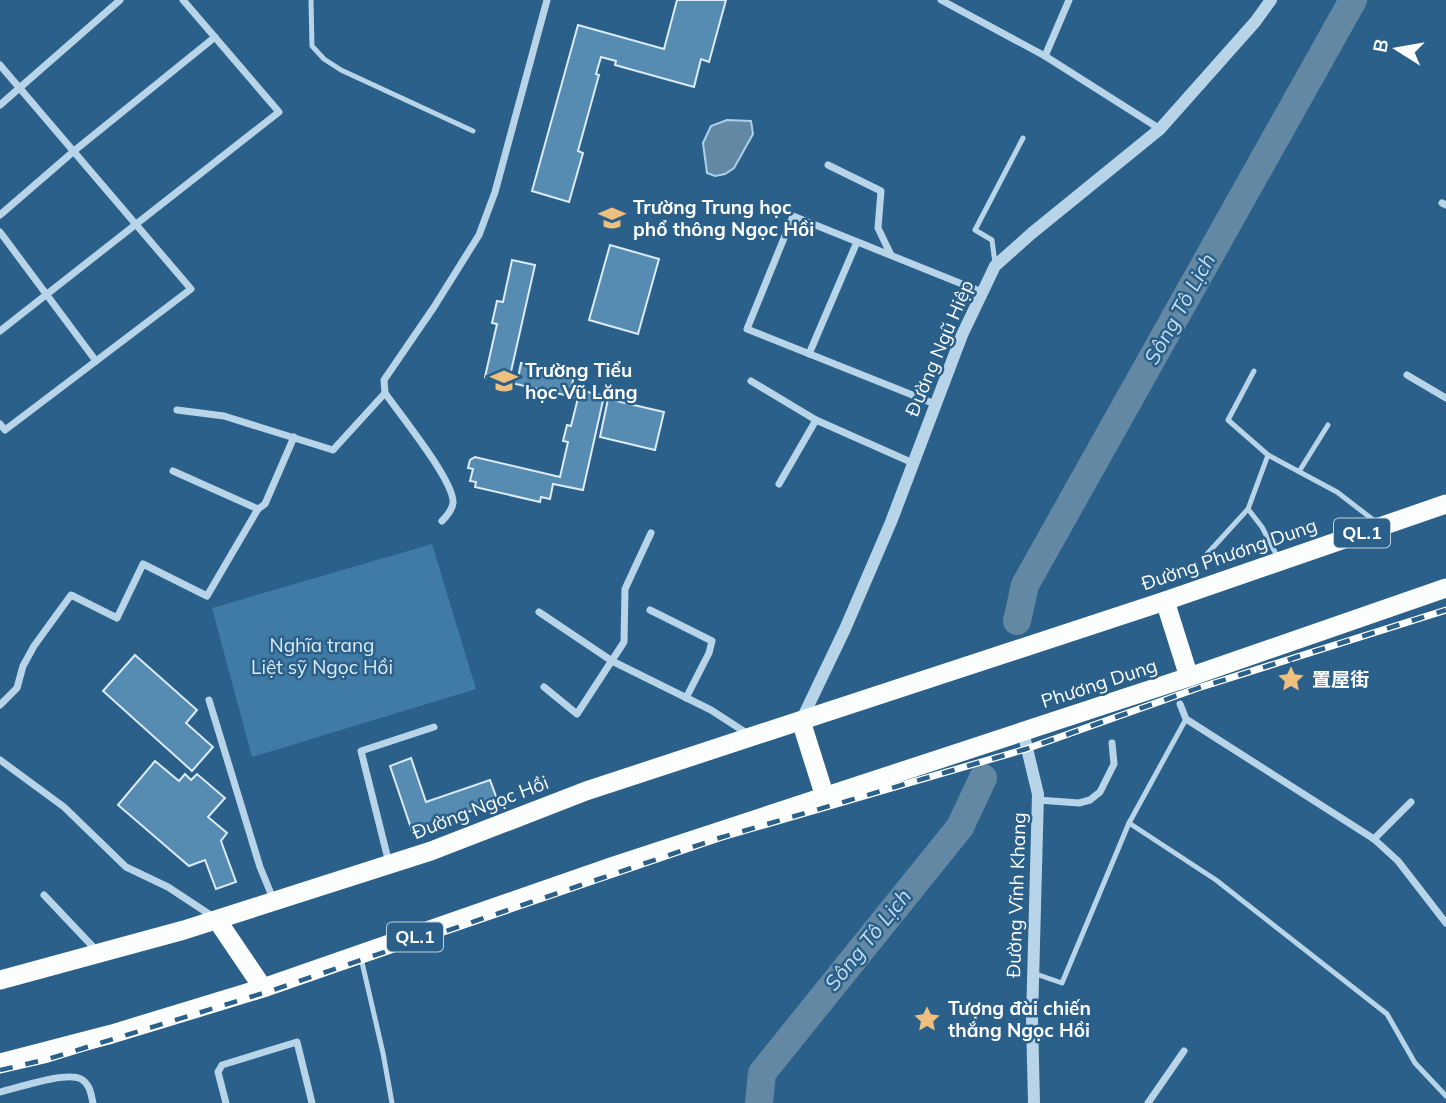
<svg xmlns="http://www.w3.org/2000/svg" width="1446" height="1103" font-family="Mulish,'Noto Sans SC',sans-serif">
<style>
.green{fill:#3f7ba5}
.water{fill:#6388a3;stroke:#acd0e9;stroke-width:2}
.lines{fill:none;stroke-linecap:round;stroke-linejoin:round}
.river{stroke:#6388a3;stroke-width:28}
.building{fill:#568cb2;stroke:#dbebf7;stroke-width:2}
.service{stroke:#b7d4e8;stroke-width:5}
.minor{stroke:#b7d4e8;stroke-width:7}
.tertiary{stroke:#b7d4e8;stroke-width:12}
.trunk{stroke:#fcfefe;stroke-width:19}
.rail-casing{stroke:#fff;stroke-width:7}
.rail{stroke:#2a6089;stroke-width:4.5;stroke-dasharray:13;stroke-linecap:butt}
.labels{text-anchor:middle;stroke-width:5;stroke-linejoin:round;paint-order:stroke}
.shield{fill:#2a6089;stroke:#bfcfdc;stroke-width:2}
.shield-label{font-size:18px;font-weight:bold;fill:#fff}
.poi-label{font-size:19px;font-weight:bold;fill:#fff;stroke:#2a6089;text-anchor:start}
.street-label{font-size:19px;fill:#fff;stroke:#2a6089}
.park-label{font-size:19px;fill:#dbebf7;stroke:#2a6089}
.water-label{font-size:21px;font-style:italic;fill:#c3def0;stroke:#2a6089}
</style>
<rect width="100%" height="100%" fill="#2a6089"/>
<path class="green" d="M432,544L476,689L252,757L212,608Z"/>
<path class="water" d="M727,120L751,121L753,134L734,168L725,174L715,176L707,173L703,143L711,126Z"/>
<g class="lines">
<g class="river">
<path d="M1017,621L1025,585L1353,0"/>
<path d="M759,1103L762,1073L960,827L983,778"/>
</g>
</g>
<g class="building">
<path d="M677,0H726L709,62L701,59L694,87L615,65L616,61L601,57L596,74L599,75L578,151L583,153L569,202L532,191L578,25L664,49Z"/>
<path d="M610,245L659,259L638,334L589,320Z"/>
<path d="M512,260L535,265L510,376L518,378L521,363L574,375L571,391L580,393V390L604,396L583,490L553,484L550,499L541,497L540,502L475,487L476,482L470,481L473,469L468,468L470,460L475,457L560,477L568,442L563,441L567,425L571,426L578,398L485,377L497,324L492,323L497,301L503,302Z"/>
<path d="M608,399L664,412L655,450L600,437Z"/>
<path d="M135,655L197,710L186,723L213,747L192,771L103,691Z"/>
<path d="M411,758L426,802L490,780L498,802L412,831L390,766Z"/>
<path d="M155,761L179,781L185,774L191,780L197,774L225,798L208,817L227,833L221,841L236,882L216,889L205,860L189,866L118,805Z"/>
</g>
<g class="lines">
<g class="service">
<path d="M311,0L312,46L324,59L341,70L473,131"/>
<path d="M995,263L992,240L975,230L1023,138"/>
<path d="M1254,371L1228,420L1268,455L1337,492L1376,522"/>
<path d="M1268,455L1248,509L1262,527L1278,558"/>
<path d="M1300,470L1328,425"/>
<path d="M1207,554L1248,509"/>
<path d="M1129,823L1216,880L1387,1014L1415,1063L1446,1096"/>
<path d="M361,958L383,1053L392,1103"/>
<path d="M1033,973L1062,983L1129,823L1186,719"/>
</g>
<g class="minor">
<path d="M941,0L1045,56L1160,129"/>
<path d="M1045,56L1069,0"/>
<path d="M0,65L191,289L5,430L0,424"/>
<path d="M0,105L120,0"/>
<path d="M828,165L881,191L878,228L891,255"/>
<path d="M1442,203L1446,205"/>
<path d="M0,215L74,151L215,37"/>
<path d="M0,232L96,361"/>
<path d="M0,331L279,112L183,0"/>
<path d="M809,354L857,242"/>
<path d="M1407,375L1446,398"/>
<path d="M751,381L816,420"/>
<path d="M935,404L747,329L793,216L982,292"/>
<path d="M177,410L224,416L333,450L385,393"/>
<path d="M173,471L258,509"/>
<path d="M779,484L816,420L913,463"/>
<path d="M442,521C446,517 452,511 453,503C455,482 399,413 385,393L384,380L434,307L479,235L495,192L547,0"/>
<path d="M650,610L712,641L709,653L686,698"/>
<path d="M539,612L612,661L711,710L748,734"/>
<path d="M544,687L577,714L624,642L625,589L651,533"/>
<path d="M209,700L260,867L274,901"/>
<path d="M1180,704L1186,719L1374,839L1398,861L1446,923"/>
<path d="M0,705L17,688L23,666L34,646L71,595L117,618L143,564L207,596L258,509L265,504L294,437"/>
<path d="M0,760L64,807L126,867L168,887L212,916"/>
<path d="M1038,800L1079,803L1090,800L1100,792L1114,764L1112,743"/>
<path d="M1374,839L1411,802"/>
<path d="M389,863L361,751L434,727"/>
<path d="M44,895L96,950"/>
<path d="M0,1092C18,1088 66,1071 81,1079C90,1084 91,1094 93,1103"/>
<path d="M226,1103L218,1072L222,1065L297,1042L312,1103"/>
<path d="M1148,1103L1184,1051"/>
</g>
<g class="tertiary">
<path d="M801,721L845,629L891,522L962,335L995,266L1032,233L1160,129L1255,22L1271,0"/>
<path d="M1023,732L1038,794L1032,1019L1034,1103"/>
</g>
<g class="trunk">
<path d="M1165,601L1189,677"/>
<path d="M801,721L825,797"/>
<path d="M217,920L263,988"/>
<path d="M0,980L184,930L431,851L586,791L1165,601L1446,504"/>
<path d="M0,1063L112,1034L263,988L611,867L1189,677L1446,588"/>
</g>
<defs>
<path id="rail" d="M0,1070L48,1059L270,991L719,838L1026,749L1198,688L1446,610"/>
</defs>
<use href="#rail" class="rail-casing"/>
<use href="#rail" class="rail"/>
</g>
<defs>
<symbol id="school-bare" viewBox="-9 -9 18 18"><path d="M0-5L7-2L0 1L-7-2ZM-4 1L0 2.5L4 1V4Q0 6-4 4Z" fill="#efbf7f" stroke="#2a6089" stroke-width="2.5" paint-order="stroke"/></symbol>
<symbol id="sight-bare" viewBox="-9 -9 18 18"><path d="M0-6L1.8-2.2L6-1.7L2.9 1.2L3.7 5.4L0 3.3L-3.7 5.4L-2.9 1.2L-6-1.7L-1.8-2.2Z" fill="#efbf7f" stroke="#2a6089" stroke-width="2.5" paint-order="stroke"/></symbol>
</defs>
<g fill-rule="evenodd">
<use href="#school-bare" x="593" y="199" width="38" height="38"/>
<use href="#school-bare" x="485" y="362" width="38" height="38"/>
<use href="#sight-bare" x="1272" y="660" width="38" height="38"/>
<use href="#sight-bare" x="908" y="1000" width="38" height="38"/>
</g>
<g class="labels">
<g class="shield">
<rect x="1334" y="518.5" width="56" height="29" rx="5"/>
<rect x="387" y="922.5" width="56" height="29" rx="5"/>
</g>
<g class="shield-label">
<text x="1362" y="539">QL.1</text>
<text x="415" y="943">QL.1</text>
</g>
<g class="poi-label">
<text x="633" y="214">Trường Trung học<tspan x="633" dy="22">phổ thông Ngọc Hồi</tspan></text>
<text x="525" y="377">Trường Tiểu<tspan x="525" dy="22">học Vũ Lăng</tspan></text>
<text x="1312" y="686">置屋街</text>
<text x="948" y="1015">Tượng đài chiến<tspan x="948" dy="22">thắng Ngọc Hồi</tspan></text>
</g>
<g class="street-label">
<text transform="translate(939 348) rotate(-67)" y="7">Đường Ngũ Hiệp</text>
<text transform="translate(1229 554) rotate(-19)" y="7">Đường Phương Dung</text>
<text transform="translate(1099 683) rotate(-18)" y="7">Phương Dung</text>
<text transform="translate(480 807) rotate(-21)" y="7">Đường Ngọc Hồi</text>
<text transform="translate(1016 895) rotate(-88)" y="7">Đường Vĩnh Khang</text>
</g>
<g class="park-label">
<text x="322" y="652">Nghĩa trang<tspan x="322" dy="22">Liệt sỹ Ngọc Hồi</tspan></text>
</g>
<g class="water-label">
<text transform="translate(1180 309) rotate(-61)" y="7">Sông Tô Lịch</text>
<text transform="translate(868 940) rotate(-51)" y="7">Sông Tô Lịch</text>
</g>
</g>
<g transform="translate(1397 49) rotate(281)" stroke="#2a6089" stroke-width="5" paint-order="stroke">
<path d="M0-5L12 26L0 18L-12 26Z" fill="#ffffff"/>
<text y="-10" font-size="19" font-weight="bold" text-anchor="middle" fill="#ffffff">B</text>
</g>
</svg>
